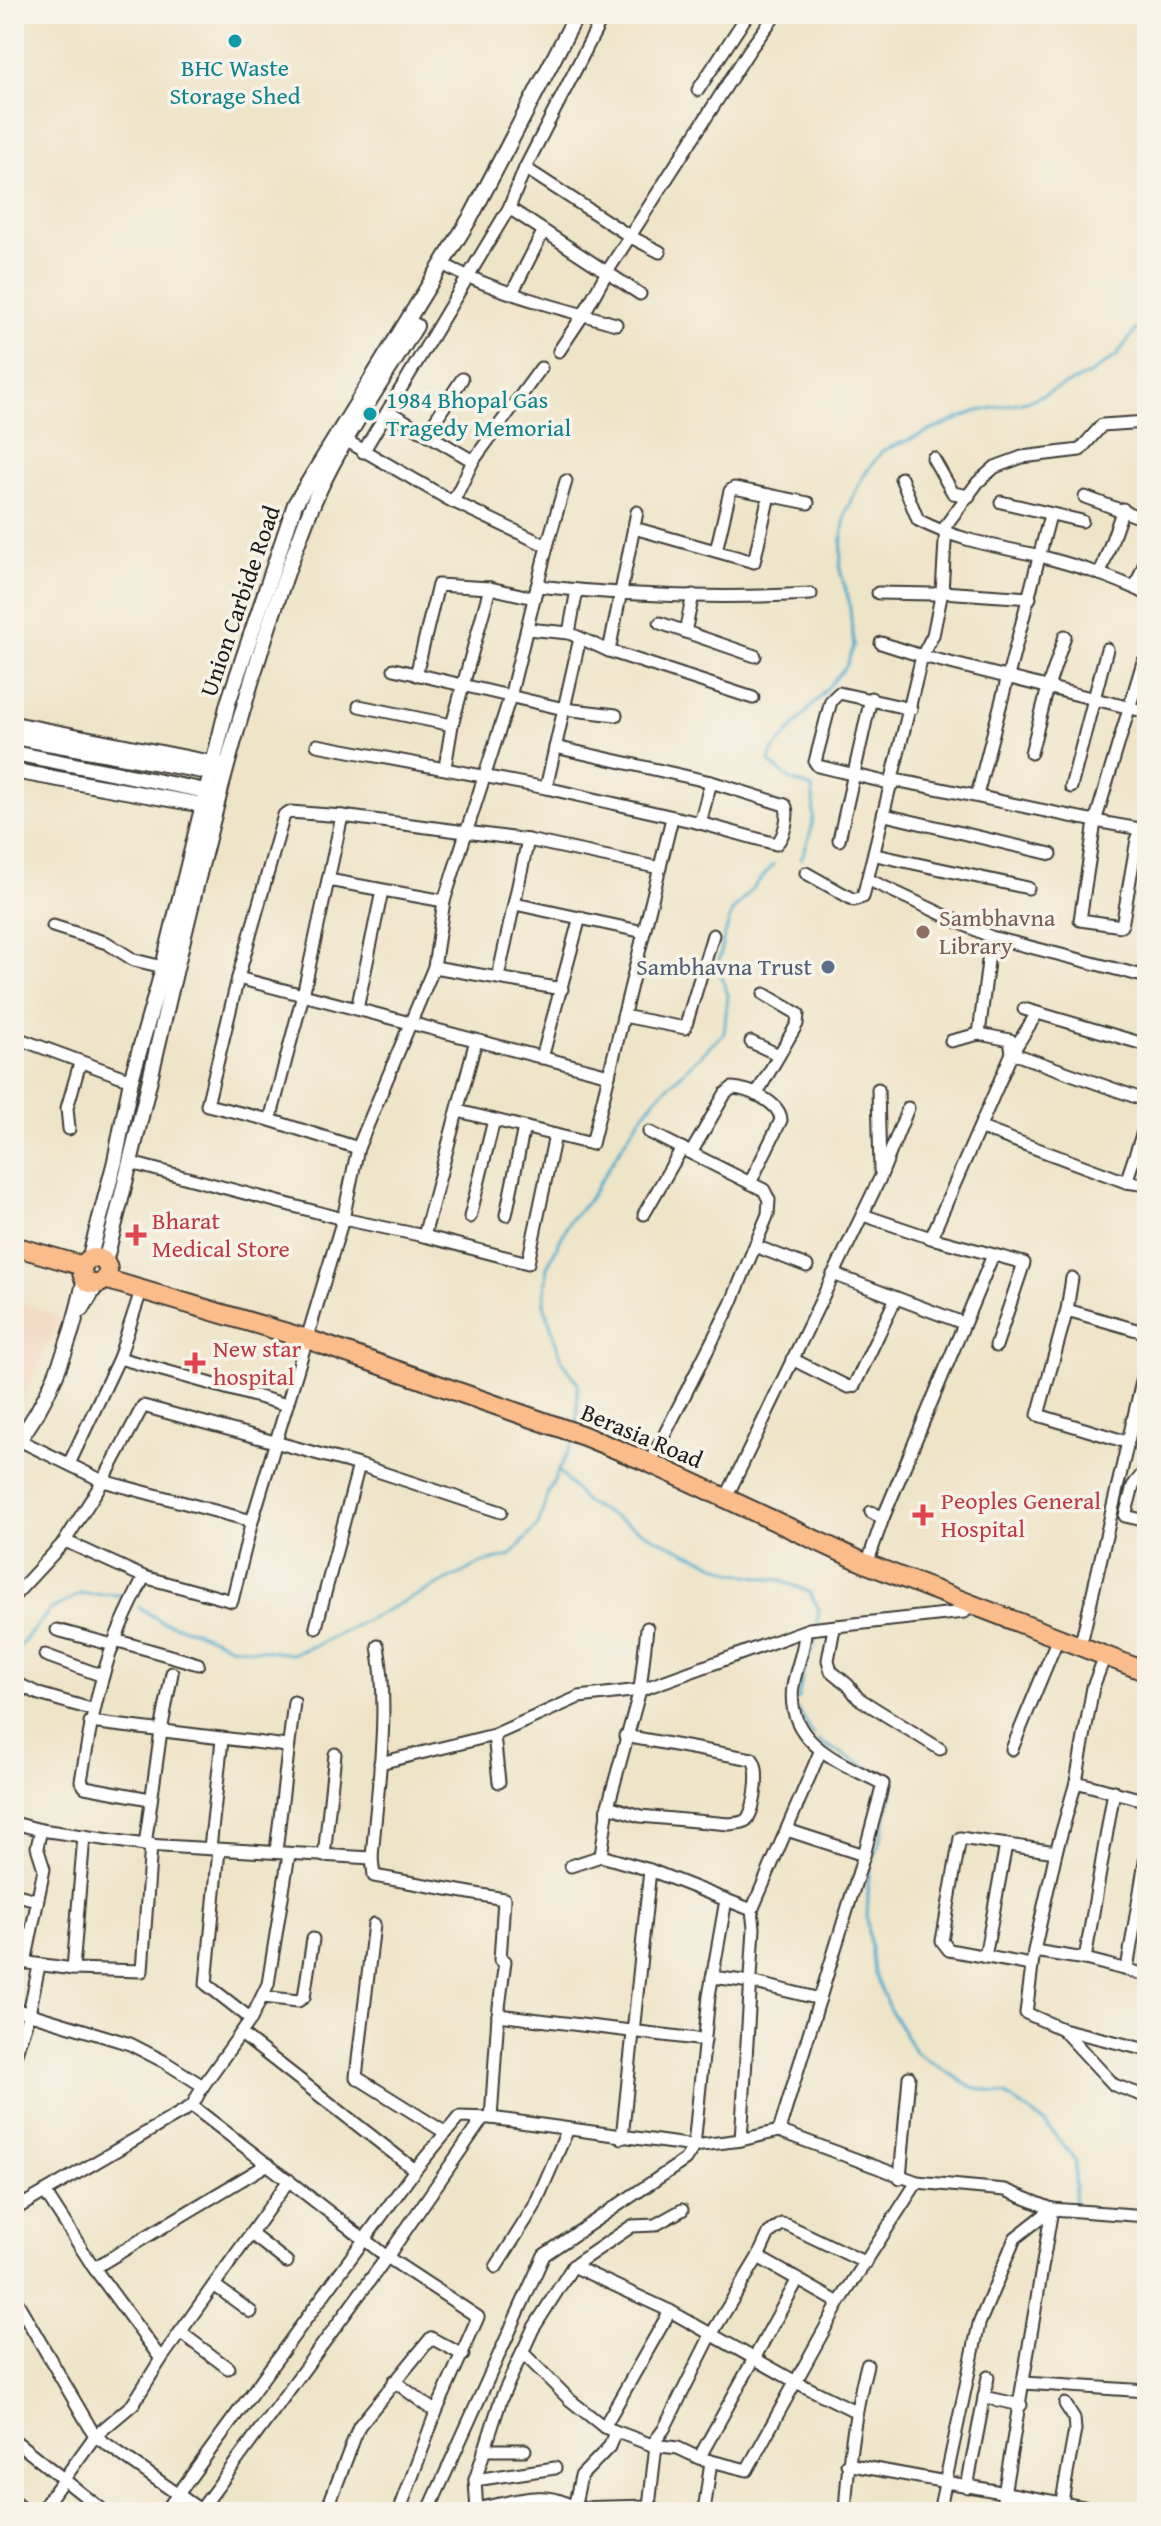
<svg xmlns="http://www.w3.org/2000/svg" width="1161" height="2526" font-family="'Gentium Book Plus',serif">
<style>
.built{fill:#f2d5bd}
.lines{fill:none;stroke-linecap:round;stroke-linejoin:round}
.stream{stroke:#4cabcb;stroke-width:3}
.minor-casing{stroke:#3c3a36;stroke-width:15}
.tertiary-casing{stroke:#3c3a36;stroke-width:18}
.primary-casing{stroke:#3c3a36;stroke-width:22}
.minor{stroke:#fff;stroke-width:11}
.tertiary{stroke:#fff;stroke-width:14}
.primary{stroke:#f9bc8a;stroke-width:18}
.culture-dot{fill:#0f9aa8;stroke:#f7f3e8;stroke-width:3}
.education-dot{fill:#8d6e63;stroke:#f7f3e8;stroke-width:3}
.service-dot{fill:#5c6f8a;stroke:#f7f3e8;stroke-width:3}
.health-dot{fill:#e0444e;stroke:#f7f3e8;stroke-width:3}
.labels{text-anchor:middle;stroke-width:7;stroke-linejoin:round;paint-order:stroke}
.culture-label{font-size:24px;fill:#0d838f;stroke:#f7f3e8}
.street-label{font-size:24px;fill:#1c1c1c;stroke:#f7f3e8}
.education-label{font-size:24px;fill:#785e54;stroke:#f7f3e8;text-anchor:start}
.service-label{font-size:24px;fill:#4e5e75;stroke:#f7f3e8;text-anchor:end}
.health-label{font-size:24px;fill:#be3a42;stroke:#f7f3e8;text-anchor:start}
</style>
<rect width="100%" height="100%" fill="#f7f3e8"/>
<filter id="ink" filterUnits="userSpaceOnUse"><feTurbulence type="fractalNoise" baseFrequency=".0125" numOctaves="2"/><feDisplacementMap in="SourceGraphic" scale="16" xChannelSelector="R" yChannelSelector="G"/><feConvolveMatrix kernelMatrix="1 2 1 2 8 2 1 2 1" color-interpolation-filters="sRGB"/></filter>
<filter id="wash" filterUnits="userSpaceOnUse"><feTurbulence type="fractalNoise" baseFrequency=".006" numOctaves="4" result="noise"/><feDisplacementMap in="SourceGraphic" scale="32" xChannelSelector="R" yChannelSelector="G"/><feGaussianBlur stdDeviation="1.8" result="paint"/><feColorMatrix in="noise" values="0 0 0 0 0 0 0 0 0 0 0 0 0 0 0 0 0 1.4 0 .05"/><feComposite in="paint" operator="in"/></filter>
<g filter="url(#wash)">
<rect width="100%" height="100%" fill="#eee4c8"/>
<path class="built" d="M14,1300L60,1318L14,1417Z"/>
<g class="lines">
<g class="stream">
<path d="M801,859C812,835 816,815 812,788L791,780L770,763L772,752L847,665L854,645L849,601L840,570L842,537L846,511L862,478L882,451L975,412L1031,400L1090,374L1116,356L1147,316"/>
<path d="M577,1426L578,1383L562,1361L544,1304L547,1267L570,1220L588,1201L635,1125L658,1096L724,1033L728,995L718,967L723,941L732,912L773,865"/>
<path d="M559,1471L585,1502L657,1539L734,1573L780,1580L809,1592L819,1609L816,1641L805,1665L798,1699"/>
<path d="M139,1607L162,1622L192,1630L230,1646L292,1654L318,1644L482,1563L510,1556L538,1525L548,1493L573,1441"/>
<path d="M14,1653L50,1610L80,1594L120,1595"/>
<path d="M799,1710L813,1735"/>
<path d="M818,1741L878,1773L887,1780L892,1792L881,1839L869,1870L867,1918L874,1972L889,2008L916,2053L972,2087L1006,2095L1045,2123L1076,2161L1074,2204"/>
</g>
</g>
</g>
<g filter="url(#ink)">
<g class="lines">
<defs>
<g id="minor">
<path d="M698,90L748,14"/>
<path d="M525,168L631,237L660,252"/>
<path d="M509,208L640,294"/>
<path d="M450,268C501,294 560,308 616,324"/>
<path d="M512,293L543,232"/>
<path d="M559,351L583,315L607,272L750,49L776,14"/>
<path d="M388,411L473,461"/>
<path d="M427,433L462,379"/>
<path d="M347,441L448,499L547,546"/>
<path d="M363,452L509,208L525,168L604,14"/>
<path d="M933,458L953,493L969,496"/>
<path d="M901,478L918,520C956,540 995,546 1036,555C1074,565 1112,576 1147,594"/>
<path d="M1085,497L1147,520"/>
<path d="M453,502L473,461L541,368"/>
<path d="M1001,502L1082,521"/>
<path d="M637,512L609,651L753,698"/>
<path d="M634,528L754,562L769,495"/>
<path d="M716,551L730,491L734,488L808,503"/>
<path d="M1100,574L1123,509"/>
<path d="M537,586C628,596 721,599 811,594"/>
<path d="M1135,588L1147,557"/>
<path d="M878,593L933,594L942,592L1030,598"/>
<path d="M660,623L755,656"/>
<path d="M527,629L569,633"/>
<path d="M685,632L693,595"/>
<path d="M580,638L609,651"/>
<path d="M881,643L922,656L1147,712"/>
<path d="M394,669L564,709L616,715"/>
<path d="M416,675L438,585L490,588L534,598"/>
<path d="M359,706L452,725"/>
<path d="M1143,711L1147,699"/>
<path d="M317,745L546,788L700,823L776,844C784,838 790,814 785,805L711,782L555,747"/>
<path d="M1031,753L1048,687L1065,636"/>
<path d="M445,767L452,725L490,588"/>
<path d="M894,780C979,795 1062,817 1147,830"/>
<path d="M893,784L818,766L815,762L831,701L839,693L911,709"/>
<path d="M1071,787L1107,649"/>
<path d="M546,788L580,638L569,633L577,590"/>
<path d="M977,795L1050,515"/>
<path d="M885,815L1051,854"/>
<path d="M700,823L711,782"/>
<path d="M1139,828L1122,926L1080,920L1095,822L1143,662"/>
<path d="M839,840L871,698"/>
<path d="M876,855L1028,888"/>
<path d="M806,873L854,900L863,897L922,656L933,635L942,592L946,525L978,482L995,467L1022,457L1080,450L1102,425L1147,422"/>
<path d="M328,880L444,901"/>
<path d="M869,880L991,937L1147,977"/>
<path d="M515,904L644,932"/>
<path d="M53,926L107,943L134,960L163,967"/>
<path d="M434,967L562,989"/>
<path d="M498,977L528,840"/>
<path d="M238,978L609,1075"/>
<path d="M357,1009L382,891"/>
<path d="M1024,1009L1147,1045"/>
<path d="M623,1016L685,1028L713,935"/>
<path d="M979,1034L991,937"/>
<path d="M22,1040L131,1080"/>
<path d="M951,1041L979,1034L1010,1040L1012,1053L1147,1101"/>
<path d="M751,1042L779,1055"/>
<path d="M542,1058L580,917"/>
<path d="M878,1089L880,1170"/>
<path d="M756,1095L797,1024L798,1014L764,994"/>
<path d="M458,1111L592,1144L672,818"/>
<path d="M270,1120L303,995L342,816"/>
<path d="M981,1128L1126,1182L1147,1185"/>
<path d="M69,1129L67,1108L80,1063"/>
<path d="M649,1132L764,1190L769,1200L768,1214L731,1304L650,1463"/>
<path d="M358,1148L270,1120L207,1105L238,978L284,815L290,812L342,816L528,840L660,868"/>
<path d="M691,1153L725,1094L732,1088C749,1089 780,1102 781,1120L750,1183"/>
<path d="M131,1163L343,1219L424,1236L476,1040"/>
<path d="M1126,1182L1147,1120"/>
<path d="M644,1214L682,1148"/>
<path d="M506,1215L524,1127"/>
<path d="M863,1215L931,1238L1024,1263L996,1346"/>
<path d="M470,1217L494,1120"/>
<path d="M424,1236L528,1263L555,1135"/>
<path d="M931,1238L1012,1053L1037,1013"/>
<path d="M755,1246L807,1266"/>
<path d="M833,1274L963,1323"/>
<path d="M1072,1278L1067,1310L1038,1415L1127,1442"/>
<path d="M1067,1310L1147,1333"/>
<path d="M119,1358L287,1405"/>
<path d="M792,1359L848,1387L854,1386L896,1298"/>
<path d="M1132,1421L1147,1426"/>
<path d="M19,1440L103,1481L252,1521"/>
<path d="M69,1464L119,1358L141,1291"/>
<path d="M1147,1468L1133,1486L1125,1516L1147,1521"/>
<path d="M726,1498L880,1178L908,1108"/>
<path d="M871,1512L883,1518"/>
<path d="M65,1541L144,1577L232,1601L252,1521L343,1219L358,1148L434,967L444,901L510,697L547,546L566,481"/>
<path d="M867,1564L883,1518L993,1255"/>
<path d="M144,1577C134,1598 123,1619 115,1640C97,1686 89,1734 81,1781L85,1787L150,1799"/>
<path d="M14,1596L65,1541L103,1481L143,1406L359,1465L501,1512"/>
<path d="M316,1627L359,1465"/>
<path d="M647,1628L640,1690L608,1806L601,1856L650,1870L752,1910"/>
<path d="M834,1628L828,1660L831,1671L848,1685L858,1698L940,1749"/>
<path d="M57,1630L113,1645"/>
<path d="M115,1640L198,1664"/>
<path d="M1078,1645L1083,1635L1147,1360"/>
<path d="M45,1655L103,1676"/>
<path d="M1105,1656L1093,1687L1076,1782L1056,1852L1034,1951L1026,2013L1062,2029L1147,2050"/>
<path d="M16,1683L39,1694L94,1710"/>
<path d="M90,1722L287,1746"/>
<path d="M494,1735L499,1782"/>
<path d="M1012,1749L1058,1638"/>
<path d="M380,1763L494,1735L579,1697L640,1690L809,1629L964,1612L974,1605"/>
<path d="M1076,1782L1147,1801"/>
<path d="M608,1806L640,1816L729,1824C736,1823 744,1824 748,1818C755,1806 761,1769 752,1759L625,1736"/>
<path d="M14,1823L41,1830L145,1845L372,1858C377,1790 390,1713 378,1646"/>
<path d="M787,1830L864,1855"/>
<path d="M145,1845L161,1731L172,1673"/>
<path d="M210,1848L222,1740"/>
<path d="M219,1850L206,1984L251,2019"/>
<path d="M276,1851L294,1702"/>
<path d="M324,1856L335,1754"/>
<path d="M372,1858L374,1876L504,1899L500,1960L505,1961L498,2015L491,2118"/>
<path d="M571,1866L601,1856"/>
<path d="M14,1894L36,1900"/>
<path d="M374,1924L356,2077L446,2133"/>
<path d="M1034,1951L1085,1959L1147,1975"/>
<path d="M985,1957L1006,1845"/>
<path d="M1085,1959L1114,1791"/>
<path d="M14,1961L73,1969L142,1971L151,1844"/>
<path d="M25,1963L44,1869L37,1847L41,1830"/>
<path d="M1031,1965L949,1950L942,1941L960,1838L1056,1852"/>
<path d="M73,1969L84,1836"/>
<path d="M1127,1969L1147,1850"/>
<path d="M712,1977L751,1982L820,1999"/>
<path d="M263,1997L298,2001L304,1997L313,1939"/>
<path d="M14,2009L130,2044L163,2061L203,2086"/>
<path d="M498,2015L705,2040"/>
<path d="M1062,2029L1114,2085L1147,2097"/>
<path d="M241,2034L415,2170"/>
<path d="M14,2059L29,2013L39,1966"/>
<path d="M192,2106L387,2257L478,2317L436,2412L399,2512"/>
<path d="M779,2131L864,1855L883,1784C842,1763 785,1744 793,1686C796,1667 805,1650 805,1631"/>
<path d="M622,2138L650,1870"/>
<path d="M741,2140L754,1928L752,1910L820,1752"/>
<path d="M900,2178L909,2077"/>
<path d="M45,2192L94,2268L161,2359"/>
<path d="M14,2210L192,2106L203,2086L251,2019L268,1984L289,1854"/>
<path d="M251,2234L287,2262"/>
<path d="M573,2266L670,2311L796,2382L855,2411"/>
<path d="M496,2267L534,2207L568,2129"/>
<path d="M94,2268L268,2164"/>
<path d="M214,2285L251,2312"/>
<path d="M14,2297L95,2436L203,2512"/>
<path d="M839,2303L758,2257L769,2233L782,2224L787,2225L866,2263"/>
<path d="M180,2332L228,2368"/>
<path d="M522,2352L570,2400L604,2427L652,2445L678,2448L699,2458L747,2470L839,2303L917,2182"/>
<path d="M394,2381L436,2412"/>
<path d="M1024,2383L1147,2391"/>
<path d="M984,2397L1021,2405"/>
<path d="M604,2427L670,2311"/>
<path d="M14,2440L105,2512"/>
<path d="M652,2445L664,2429L711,2335L758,2257"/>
<path d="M484,2450H525"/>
<path d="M699,2458L797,2281"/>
<path d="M847,2464L1111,2512"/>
<path d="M475,2480L555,2468"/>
<path d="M967,2487L988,2377"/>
<path d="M14,2502L26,2512"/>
<path d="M649,2506L656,2445"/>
<path d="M476,2509C506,2504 548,2487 573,2508L649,2506L660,2512"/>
<path d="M40,2512L95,2436L133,2404L161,2359L289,2180"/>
<path d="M165,2512L415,2170L459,2117L491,2118L694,2146L741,2140L779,2131L917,2182L1005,2190L1052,2209L1147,2216"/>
<path d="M199,2512L387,2257L483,2118"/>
<path d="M326,2512L359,2426L431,2338L463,2355"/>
<path d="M428,2512L544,2255L685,2160L694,2146L709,1996L726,1900"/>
<path d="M477,2512L475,2480L501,2399L533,2329L573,2266L632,2226L655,2225L682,2210"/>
<path d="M573,2512L581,2476L609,2447L615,2432"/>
<path d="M704,2512L711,2461"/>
<path d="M845,2512C848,2461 854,2414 867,2365"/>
<path d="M939,2512L979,2324L1015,2238L1052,2209"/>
<path d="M1001,2512L1052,2209"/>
<path d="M1060,2512L1075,2430L1074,2418L1065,2404"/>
</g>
<g id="tertiary">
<path d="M14,724L222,765"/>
<path d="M14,737L214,773"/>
<path d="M14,753L211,792"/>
<path d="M14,771L208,806"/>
<path d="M89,1260L115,1161L131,1080L159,983L228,703L295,504L472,215L577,14"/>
<path d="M105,1262C170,1014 214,760 306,521C331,455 379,387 416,326"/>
<path d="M82,1309L97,1284"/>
<path d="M14,1446C52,1399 73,1336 85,1278"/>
</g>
<g id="primary">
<path d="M14,1246L83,1266"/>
<circle cx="95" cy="1271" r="13"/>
<path d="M105,1279L307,1339L584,1436L650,1463L867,1564L1147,1672"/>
</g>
</defs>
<use href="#minor" class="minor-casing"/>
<use href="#tertiary" class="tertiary-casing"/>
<use href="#primary" class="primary-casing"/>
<use href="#minor" class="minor"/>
<use href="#tertiary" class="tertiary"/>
<use href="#primary" class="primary"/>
</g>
</g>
<g class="culture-dot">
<circle cx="235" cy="41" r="8"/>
<circle cx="370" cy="414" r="8"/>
</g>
<circle class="education-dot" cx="923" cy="932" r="8"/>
<circle class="service-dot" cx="828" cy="967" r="8"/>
<g class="health-dot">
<path d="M132 1223h8v8h8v8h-8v8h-8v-8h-8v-8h8z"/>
<path d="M191 1351h8v8h8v8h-8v8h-8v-8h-8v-8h8z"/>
<path d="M919 1503h8v8h8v8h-8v8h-8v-8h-8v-8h8z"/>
</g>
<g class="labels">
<g class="culture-label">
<text x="235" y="76">BHC Waste<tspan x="235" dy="28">Storage Shed</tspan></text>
<text x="386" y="408" text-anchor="start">1984 Bhopal Gas<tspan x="386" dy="28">Tragedy Memorial</tspan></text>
</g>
<g class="street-label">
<text transform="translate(240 601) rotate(-71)" y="8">Union Carbide Road</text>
<text transform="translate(642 1436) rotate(23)" y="8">Berasia Road</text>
</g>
<g class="education-label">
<text x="939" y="926">Sambhavna<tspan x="939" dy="28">Library</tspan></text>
</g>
<g class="service-label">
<text x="812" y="975">Sambhavna Trust</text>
</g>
<g class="health-label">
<text x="152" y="1229">Bharat<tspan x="152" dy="28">Medical Store</tspan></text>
<text x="213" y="1357">New star<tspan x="213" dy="28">hospital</tspan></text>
<text x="941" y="1509">Peoples General<tspan x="941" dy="28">Hospital</tspan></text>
</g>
</g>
<rect width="1161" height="2526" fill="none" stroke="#f7f3e8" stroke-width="48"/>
</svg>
